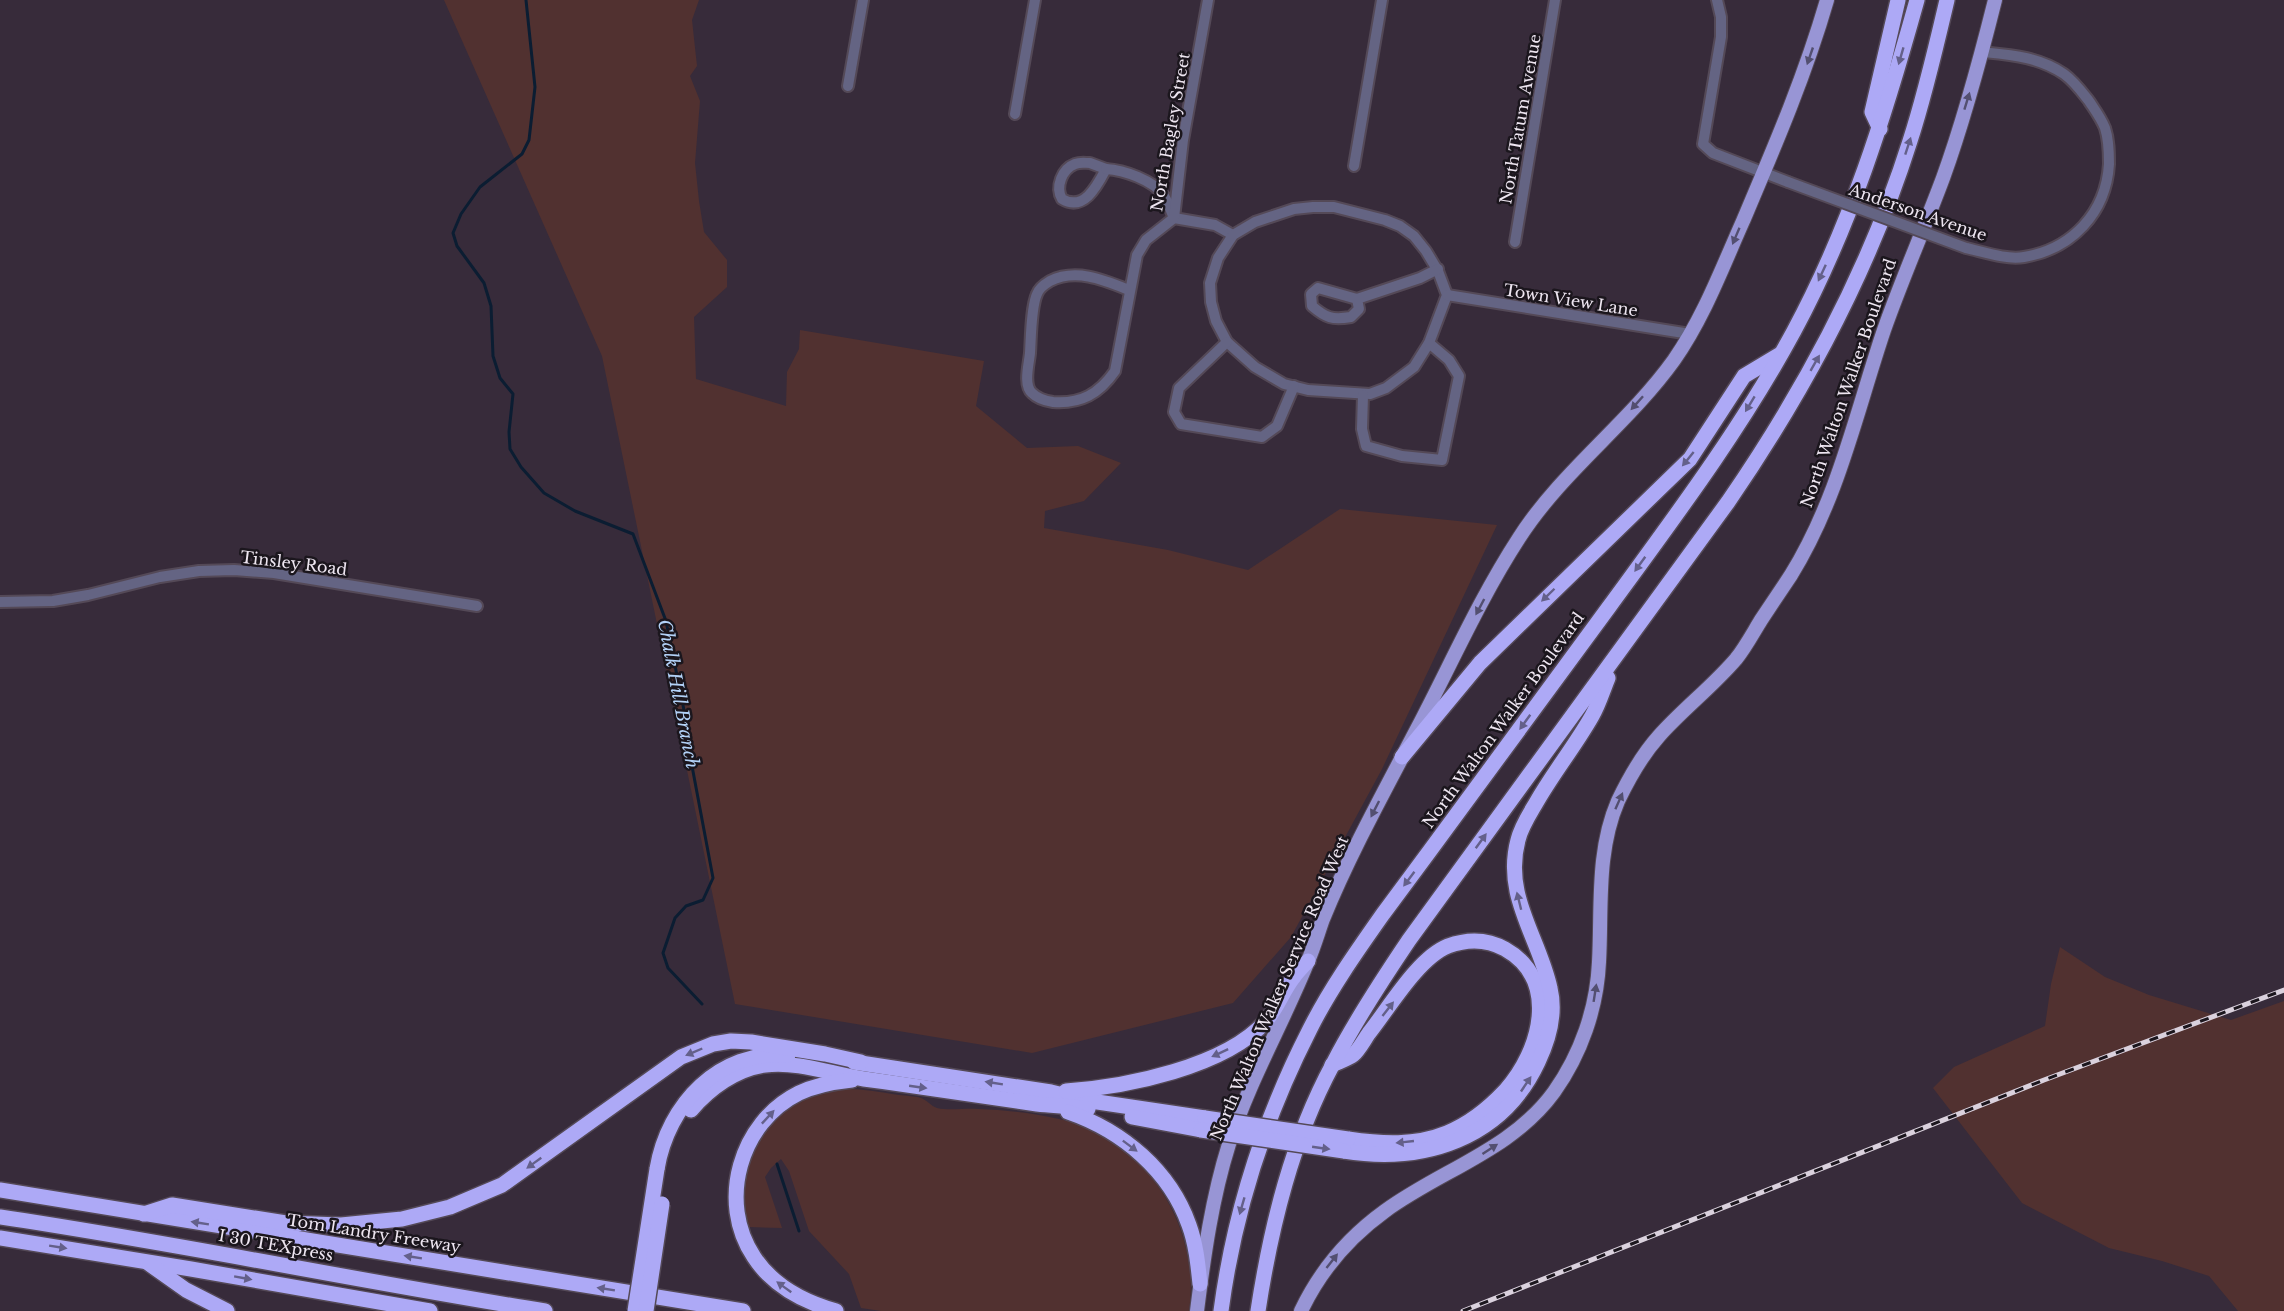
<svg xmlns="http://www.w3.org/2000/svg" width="2284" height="1311" font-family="'Libre Baskerville',serif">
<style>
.green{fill:#513130}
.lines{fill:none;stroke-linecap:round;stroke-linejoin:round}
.stream{stroke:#0b1d32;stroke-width:3}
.minor-casing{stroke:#544957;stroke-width:14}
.major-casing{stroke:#544957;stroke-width:16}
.highway-casing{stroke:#544957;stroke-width:18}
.minor{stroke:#646483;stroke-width:10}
.major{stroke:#9895d5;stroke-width:14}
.highway{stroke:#ada9f6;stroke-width:15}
.rail-casing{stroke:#dad1dd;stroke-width:5}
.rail{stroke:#1b161d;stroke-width:3;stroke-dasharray:9;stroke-linecap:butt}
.minor-bridge-casing{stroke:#544957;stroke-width:14;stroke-linecap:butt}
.highway-bridge-casing{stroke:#544957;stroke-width:18;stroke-linecap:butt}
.minor-bridge{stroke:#646483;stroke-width:10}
.highway-bridge{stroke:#ada9f6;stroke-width:15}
.oneway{fill:#534f70}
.oneway2{fill:#64608a}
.labels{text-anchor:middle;stroke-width:5;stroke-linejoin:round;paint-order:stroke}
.street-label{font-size:16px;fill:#eee6f1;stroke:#1b161d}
.water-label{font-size:18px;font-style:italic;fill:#b3d2f8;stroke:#1b161d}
</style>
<rect width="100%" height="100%" fill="#372b3a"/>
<g class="green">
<path d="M444,0H699L692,20L697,66L690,76L700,101L695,163L699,201L704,232L727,260V287L694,317L696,379L786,406L787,372L799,349L800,330L984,361L976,406L1027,448L1078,446L1121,463L1084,501L1045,511L1044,528L1168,550L1248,570L1340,509L1497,525L1382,769L1291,937L1233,1003L1032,1053L735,1004L602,356Z"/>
<path d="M2060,947L2105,977L2149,995L2231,1020L2284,1001V1311H2238L2209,1276L2162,1261L2109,1248L2022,1203L1933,1088L1954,1067L2045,1026L2051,984Z"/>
<path d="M836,1089C857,1088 878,1092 899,1095C906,1096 915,1096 921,1098C927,1100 931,1106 937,1108C949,1111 965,1108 978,1109C1005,1110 1032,1113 1059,1119C1144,1137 1202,1226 1189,1311H881L861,1308L849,1274L809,1231L789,1171L781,1159L771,1168L765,1177L782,1228L749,1227C733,1173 758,1114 813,1094C820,1091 828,1090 836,1089Z"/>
</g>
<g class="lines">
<g class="stream">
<path d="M526,0L535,87L529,140L522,154L480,187L461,214L453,233L457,246L484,283L491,306L493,356L500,378L513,394L509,432L510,449L521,467L544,493L575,511L633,534L666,621L690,740L692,766L713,878L703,900L686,906L675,918L663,953L668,968L702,1004"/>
<path d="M777,1164L799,1231"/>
</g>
<defs>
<g id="minor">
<path d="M1717,0L1721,17V37L1703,144L1713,153L1788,182"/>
<path d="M848,86L863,0"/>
<path d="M1015,114L1035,0"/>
<path d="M1090,163L1106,169C1097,186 1084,212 1062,199C1055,187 1062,169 1075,164C1080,162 1085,163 1090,163Z"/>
<path d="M1354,166L1382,0"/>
<path d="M1106,169C1123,170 1154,180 1164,196C1168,202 1171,211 1174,218L1215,225L1233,235"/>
<path d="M1313,207H1334L1385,220L1400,226L1414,236L1426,251L1438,271L1447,295L1429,343L1414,367L1386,388L1370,394L1308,390L1284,384L1255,367L1227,342L1216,321L1211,302L1210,283L1218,258L1233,235L1255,222L1294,209Z"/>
<path d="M1515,242L1555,0"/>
<path d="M1966,248C1984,252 2006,260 2024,257C2072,249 2106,213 2109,164C2109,152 2109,140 2105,128C2101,118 2095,110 2089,101C2082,92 2074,81 2064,74C2039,57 2012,55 1982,52"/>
<path d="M1129,290C1104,280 1076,268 1050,281C1045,284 1039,288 1037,294C1031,307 1031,338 1030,353C1029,364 1023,385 1032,393C1037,398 1046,401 1053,402C1081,404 1099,394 1115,371L1137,255L1146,240L1174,218L1183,140L1208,0"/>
<path d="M1447,295L1690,334"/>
<path d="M1357,299L1359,309L1351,317C1332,320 1326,318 1312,306L1311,294L1318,288L1357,299L1420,278L1438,269"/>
<path d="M1227,342L1179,388L1174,412L1181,424L1262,437L1277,426L1294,386"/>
<path d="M1363,395L1362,429L1366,446L1402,456L1442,460L1459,376L1449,360L1429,343"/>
<path d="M0,602L53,601L88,595L160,577L199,571L234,570L274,573L477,606"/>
</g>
<g id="major">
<path d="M1197,1311C1204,1255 1212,1198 1229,1144C1249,1081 1283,1023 1308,961C1314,947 1318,933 1323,919C1350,853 1385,790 1418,727C1451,664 1480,598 1519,538C1562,471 1628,424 1674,360C1704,317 1722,268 1743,221C1774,148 1805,76 1827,0"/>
<path d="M1301,1311C1320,1271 1349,1237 1385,1211C1441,1170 1512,1150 1554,1092C1581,1054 1597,1008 1599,962C1602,908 1596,852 1618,801C1629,778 1642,755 1659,736C1683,709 1712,687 1736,659C1745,648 1753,633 1761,620C1771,605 1781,590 1791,575C1838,499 1856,413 1884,330C1902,279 1924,229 1943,178C1964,120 1980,60 1995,0"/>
</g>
<g id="highway">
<path d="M1880,129L1872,112L1898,0"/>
<path d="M1402,757L1480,663L1690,459L1744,376L1779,355"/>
<path d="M854,1062L1051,1092L1084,1100L1205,1118"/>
<path d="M1332,1065C1338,1062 1348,1059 1353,1055C1359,1050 1364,1040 1369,1033C1389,1008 1418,958 1448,946C1467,939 1487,939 1505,949C1560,980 1541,1051 1505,1091C1489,1108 1469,1124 1447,1133C1415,1146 1382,1144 1348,1139"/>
<path d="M1066,1091C1126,1087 1225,1067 1266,1021C1277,1008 1283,991 1293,978C1297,972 1303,966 1308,961"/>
<path d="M691,1110C710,1088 736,1069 765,1065C799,1061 831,1074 864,1079C922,1087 980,1096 1037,1104C1054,1106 1071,1106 1088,1109"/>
<path d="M1068,1112C1123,1131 1170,1171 1189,1225C1196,1244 1198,1265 1200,1284"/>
<path d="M1132,1117L1201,1130"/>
<path d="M1344,1151C1424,1164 1502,1139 1538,1062C1549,1039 1556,1013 1550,988C1539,937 1503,896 1518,840C1521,827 1529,815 1536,803C1553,773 1575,746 1592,716C1599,704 1603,690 1608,678"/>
<path d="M657,1169C668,1104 719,1050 788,1055"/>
<path d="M0,1190L743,1311"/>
<path d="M144,1214L172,1205L286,1223L341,1225L402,1219L450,1207L502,1185L681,1057L713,1044L731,1041L751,1042L825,1054L861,1062"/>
<path d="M0,1217C182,1244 363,1282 545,1311"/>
<path d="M0,1238L191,1269L430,1311"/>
<path d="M148,1263L186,1290L227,1311"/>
<path d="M836,1311C804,1302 773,1286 754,1257C717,1202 740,1122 799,1093C816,1085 833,1082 852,1080"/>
<path d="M1221,1311C1234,1213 1265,1117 1310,1029C1330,989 1357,951 1383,914C1459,812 1534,709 1609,607C1674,518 1741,429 1794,331C1851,225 1885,115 1917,0"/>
<path d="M1258,1311C1271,1226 1292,1140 1333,1064C1355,1021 1382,980 1409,940L1728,502C1805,390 1869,271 1910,141C1925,95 1936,47 1947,0"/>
</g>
</defs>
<use href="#minor" class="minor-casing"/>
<use href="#major" class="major-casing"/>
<use href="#highway" class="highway-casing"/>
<use href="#minor" class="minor"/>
<use href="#major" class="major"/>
<use href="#highway" class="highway"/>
<defs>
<path id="rail" d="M1463,1311L2044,1080L2284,990"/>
</defs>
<use href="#rail" class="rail-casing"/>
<use href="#rail" class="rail"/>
<defs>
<path id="minor-bridge" d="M1788,182L1966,248"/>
<g id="highway-bridge">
<path d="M1205,1118L1348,1139"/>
<path d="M1201,1130L1344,1151"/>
<path d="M635,1311L657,1169"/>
<path d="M646,1311L662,1204"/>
</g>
</defs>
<use href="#minor-bridge" class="minor-bridge-casing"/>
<use href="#highway-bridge" class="highway-bridge-casing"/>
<use href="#minor-bridge" class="minor-bridge"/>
<use href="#highway-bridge" class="highway-bridge"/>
</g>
<defs><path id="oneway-solid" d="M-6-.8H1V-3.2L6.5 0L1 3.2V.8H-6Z" transform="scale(1.5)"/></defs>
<g class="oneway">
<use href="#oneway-solid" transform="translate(1810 56) rotate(109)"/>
<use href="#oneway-solid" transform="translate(1967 101) rotate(-73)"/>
<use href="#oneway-solid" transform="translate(1736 236) rotate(113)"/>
<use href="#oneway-solid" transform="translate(1637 403) rotate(132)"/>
<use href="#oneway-solid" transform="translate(1480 607) rotate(118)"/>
<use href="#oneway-solid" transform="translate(1619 801) rotate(-66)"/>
<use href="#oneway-solid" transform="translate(1375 809) rotate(117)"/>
<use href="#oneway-solid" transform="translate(1595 993) rotate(-81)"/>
<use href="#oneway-solid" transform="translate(1490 1149) rotate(-33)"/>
<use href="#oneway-solid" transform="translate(1332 1261) rotate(-52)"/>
</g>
<g class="oneway2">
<use href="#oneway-solid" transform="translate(1901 56) rotate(106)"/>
<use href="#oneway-solid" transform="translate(1908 146) rotate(-72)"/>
<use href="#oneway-solid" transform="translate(1822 273) rotate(115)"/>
<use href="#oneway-solid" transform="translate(1815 363) rotate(-60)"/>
<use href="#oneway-solid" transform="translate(1750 404) rotate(121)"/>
<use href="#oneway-solid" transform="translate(1688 459) rotate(129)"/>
<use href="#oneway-solid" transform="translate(1640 564) rotate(126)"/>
<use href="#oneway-solid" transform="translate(1548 595) rotate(136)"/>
<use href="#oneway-solid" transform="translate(1525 722) rotate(126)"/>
<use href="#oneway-solid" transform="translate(1481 841) rotate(-54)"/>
<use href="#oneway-solid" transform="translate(1409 879) rotate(127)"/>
<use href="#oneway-solid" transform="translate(1519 901) rotate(-104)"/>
<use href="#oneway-solid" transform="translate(1388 1009) rotate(-52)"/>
<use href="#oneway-solid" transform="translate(694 1052) rotate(157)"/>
<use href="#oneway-solid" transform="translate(1220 1053) rotate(155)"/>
<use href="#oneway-solid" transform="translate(994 1083) rotate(-171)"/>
<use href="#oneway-solid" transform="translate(1526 1084) rotate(-56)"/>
<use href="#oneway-solid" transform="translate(918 1087) rotate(8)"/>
<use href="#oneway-solid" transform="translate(768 1117) rotate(-47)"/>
<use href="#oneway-solid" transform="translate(1405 1142) rotate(174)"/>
<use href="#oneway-solid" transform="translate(1130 1146) rotate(37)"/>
<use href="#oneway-solid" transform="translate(1321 1148) rotate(8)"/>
<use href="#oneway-solid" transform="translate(534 1163) rotate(144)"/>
<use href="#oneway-solid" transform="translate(1242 1206) rotate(106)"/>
<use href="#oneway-solid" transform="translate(200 1223) rotate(-171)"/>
<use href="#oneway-solid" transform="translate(58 1247) rotate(9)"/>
<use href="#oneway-solid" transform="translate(413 1257) rotate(-171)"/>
<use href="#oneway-solid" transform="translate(243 1278) rotate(10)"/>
<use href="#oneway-solid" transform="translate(784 1287) rotate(-144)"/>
<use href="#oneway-solid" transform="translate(606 1289) rotate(-171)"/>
</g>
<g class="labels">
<g class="street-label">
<text transform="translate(1520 119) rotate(-80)" y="6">North Tatum Avenue</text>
<text transform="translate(1170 132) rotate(-80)" y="6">North Bagley Street</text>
<text transform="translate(1918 212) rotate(19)" y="6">Anderson Avenue</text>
<text transform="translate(1571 300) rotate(9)" y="6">Town View Lane</text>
<text transform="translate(1848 383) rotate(-71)" y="6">North Walton Walker Boulevard</text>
<text transform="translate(294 563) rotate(7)" y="6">Tinsley Road</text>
<text transform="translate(1503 720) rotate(-54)" y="6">North Walton Walker Boulevard</text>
<text transform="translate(1279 988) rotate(-67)" y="6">North Walton Walker Service Road West</text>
<text transform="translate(374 1233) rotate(9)" y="6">Tom Landry Freeway</text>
<text transform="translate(276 1245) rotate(10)" y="6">I 30 TEXpress</text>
</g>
<g class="water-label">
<text transform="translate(678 694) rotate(79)" y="6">Chalk Hill Branch</text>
</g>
</g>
</svg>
